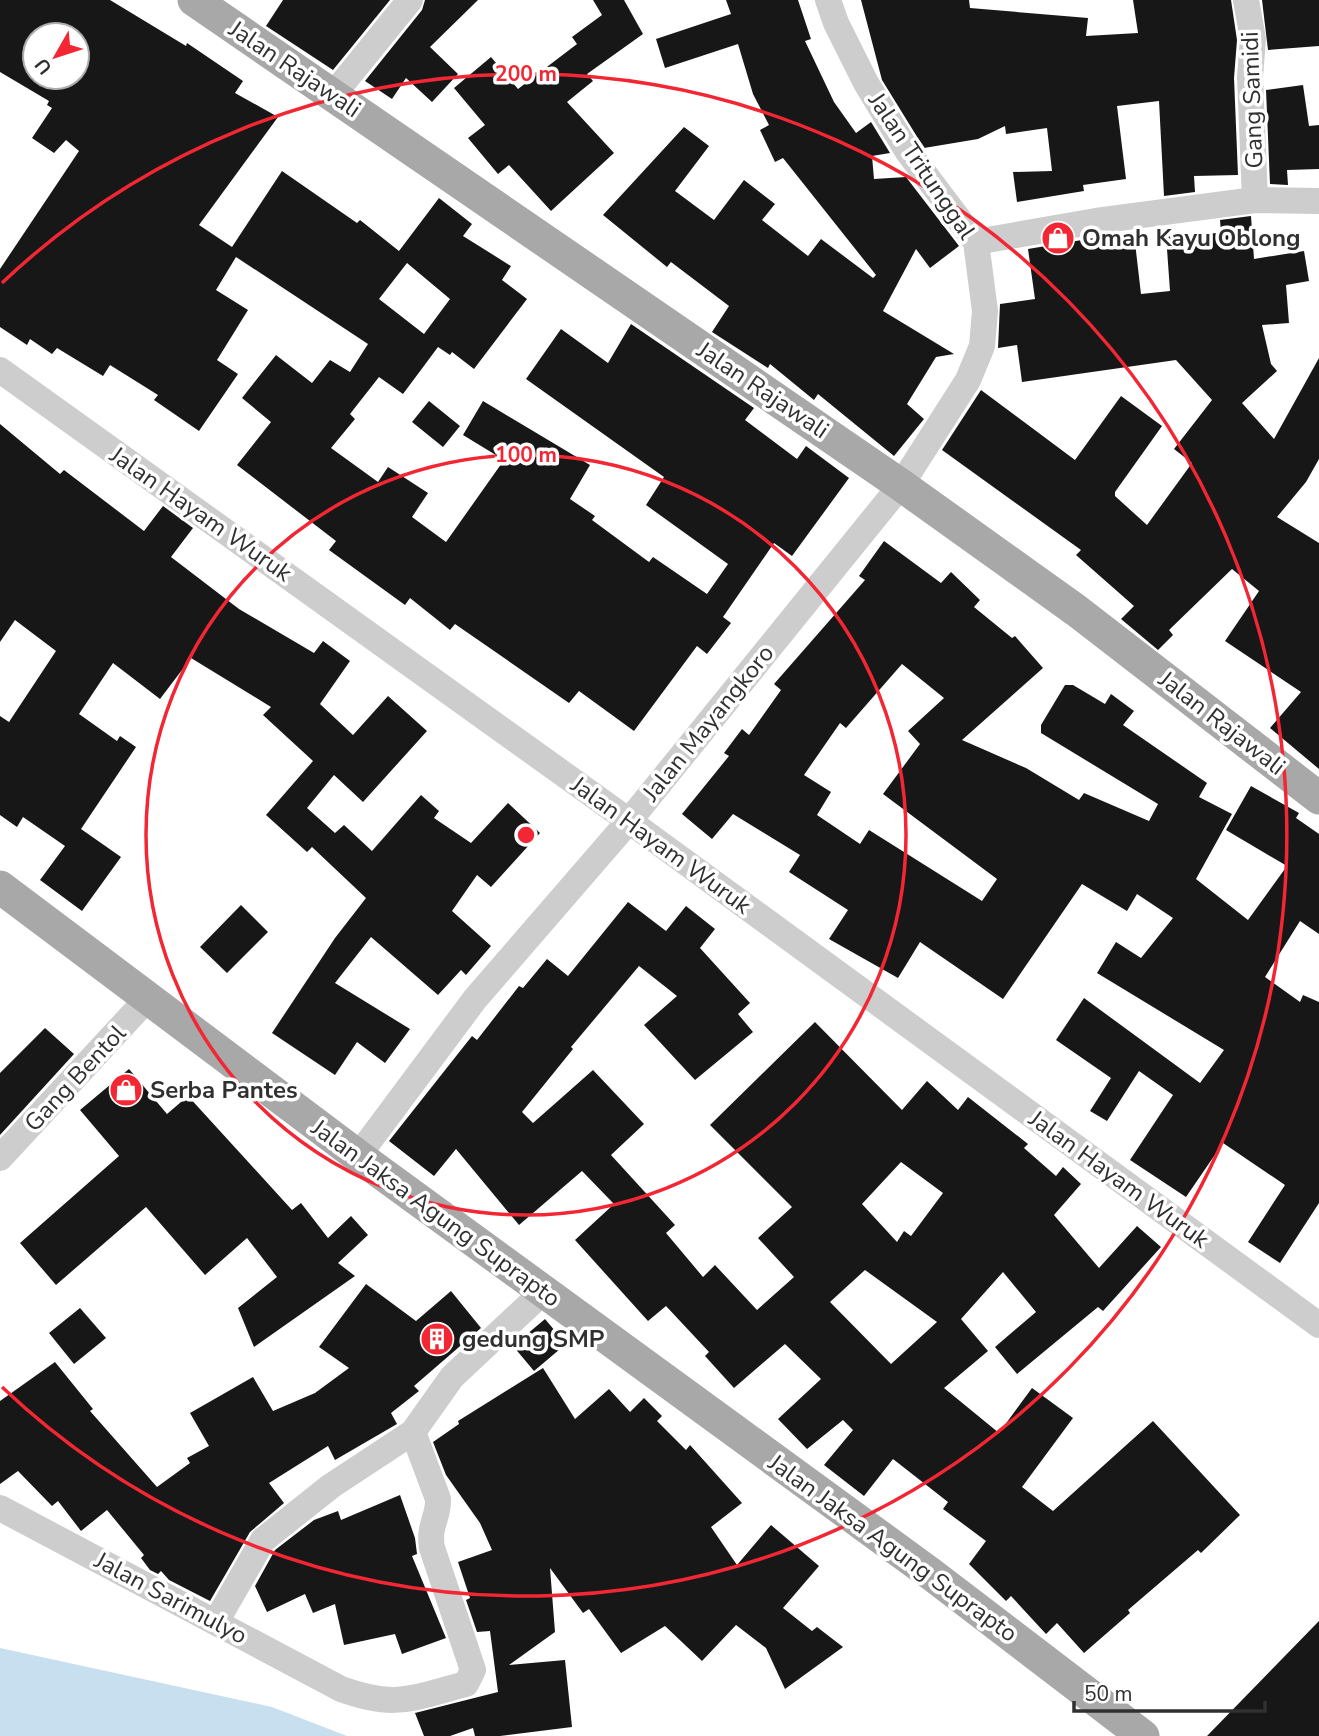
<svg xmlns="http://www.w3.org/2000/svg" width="1319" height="1736" font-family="'Nunito Sans',sans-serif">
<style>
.water{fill:#c8dfef}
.building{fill:#171717;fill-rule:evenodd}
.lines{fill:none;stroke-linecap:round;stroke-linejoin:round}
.minor{stroke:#cdcdcd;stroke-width:26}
.major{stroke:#a8a8a8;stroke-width:33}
.ring{fill:none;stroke:#f22733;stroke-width:3.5}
.labels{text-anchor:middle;stroke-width:7;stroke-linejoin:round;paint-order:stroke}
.street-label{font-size:24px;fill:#303030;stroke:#fff}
.poi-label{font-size:24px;font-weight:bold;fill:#303030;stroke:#fff;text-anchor:start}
.centre{fill:#f22733;stroke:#fff;stroke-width:3.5}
.ring-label{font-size:21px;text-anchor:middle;font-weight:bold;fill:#f22733;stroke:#fff;stroke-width:7;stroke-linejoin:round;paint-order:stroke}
</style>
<rect width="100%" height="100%" fill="#fff"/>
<path class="water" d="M0,1648L272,1707L347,1736H0Z"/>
<g class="building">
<path d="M0,0H110L186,46L187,43L243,81L235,93L278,117L199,225L232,247L282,171L357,223L360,220L399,251L439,198L472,224L463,236L511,266L502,280L527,299L474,369L452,352L450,355L438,347L403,394L379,377L350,414L355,419L331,448L378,482L388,467L428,493L412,517L446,542L504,460L463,435L483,401L590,465L570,499L595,516L592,520L649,562L653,557L707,594L728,564L646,505L664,477L526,379L561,329L608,363L631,324L754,408L745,420L797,459L806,446L849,478L792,556L774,543L723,617L731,623L707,654L697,646L634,731L579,691L569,703L455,624L450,630L410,598L405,605L329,550L336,541L237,465L271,422L242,398L276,355L312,383L330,360L350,372L368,344L236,257L216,290L248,310L217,360L238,374L199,431L154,400L158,395L110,365L103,376L57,348L52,354L30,339L27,345L0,327V269L79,151L66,140L54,153L32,138L52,108L47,105L49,101L0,72ZM35,35H77V77H35ZM407,263L450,299L424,334L379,299Z"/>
<path d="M283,0H390L333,70L266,26Z"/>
<path d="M425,0H478L430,47L458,74L432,102L406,78L392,99L365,81L422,10Z"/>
<path d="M593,0H624L643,34L587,74L593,81L567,102L614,153L551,211L509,165L498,174L468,138L485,125L454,88L491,57L518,89L577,44L572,37L602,15Z"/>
<path d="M726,0H798L811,39L805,41L834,102L856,133L871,122L890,153L872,156L874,179L906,177L959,246L930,268L916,249L883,311L954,354L936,357L907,404L924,419L894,456L818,394L814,400L770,364L768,368L712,332L729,306L671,262L667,267L603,215L684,127L709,146L675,191L714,220L744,180L775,204L762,220L808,256L821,239L873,278L876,275L783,158L775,162L760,130L769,125L753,94L738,44L665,68L656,39L731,14Z"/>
<path d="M861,0H969L970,8L1088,18L1086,36L1138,33L1133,0H1231L1237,40L1234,78L1238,175L1194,176L1195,192L1164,196L1159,101L1117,106L1126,179L1083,185L1084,191L1017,202L1013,172L1052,171L1047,128L1006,134L1005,126L978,139L924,148L882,80Z"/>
<path d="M1262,0H1319V46L1268,50Z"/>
<path d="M1303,85L1309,126L1319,125V169L1287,170L1288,185L1270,184L1266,90Z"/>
<path d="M1251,216L1254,259L1304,251L1309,281L1286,285L1289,323L1262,325L1271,364L1277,371L1242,403L1274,439L1319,358V459L1306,482L1277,517L1319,543V769L1270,728L1301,692L1225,641L1259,591L1232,569L1169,630L1173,635L1158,650L1121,619L1134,606L1076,555L1081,550L942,450L981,390L1075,460L1121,396L1162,426L1115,492V496L1147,525L1192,463L1174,449L1212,400L1176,360L1022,382L1017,345L998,348L1000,304L1035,299L1028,249L1106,236L1134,234L1141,294L1170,291L1166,235L1221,233L1220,220Z"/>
<path d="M429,401L460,426L443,447L412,422Z"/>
<path d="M0,424L60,474L64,470L144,531L163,506L193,528L171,557L239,609L314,653L323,641L350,661L320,704L353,735L388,696L427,731L363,802L334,775L307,808L335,833L344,825L372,851L421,795L439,811L434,818L471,843L508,803L540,833L491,887L477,875L452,911L491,946L466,975L461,970L438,995L371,937L335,983L410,1029L385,1063L357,1042L335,1075L272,1033L335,938L366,898L312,847L307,852L266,815L313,761L263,715L271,707L191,658L160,699L113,663L79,714L117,741L120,736L136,747L81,829L121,857L82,911L40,880L65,846L23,817L17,827L0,815V716L9,722L56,651L15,620L0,642Z"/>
<path d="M884,541L941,583L951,572L980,600L974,607L1012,638L1015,636L1043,668L962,740L1026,768L1079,800L1084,793L1149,821L1158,804L1041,733V725L1065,685H1073L1105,704L1111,694L1134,711L1123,725L1207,783L1199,797L1232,814L1196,879L1248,920L1287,866L1226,830L1251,786L1299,813L1296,818L1319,834V934L1300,921L1265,977L1300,1002L1303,995L1319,1002V1203L1280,1263L1248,1242L1285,1185L1223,1143L1186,1197L1130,1160L1173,1095L1139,1071L1107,1121L1090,1111L1111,1078L1056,1040L1084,998L1200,1083L1224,1050L1097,973L1116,942L1141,958L1173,918L1137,894L1127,911L1082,884L1003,999L920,942L898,978L829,939L848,910L789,872L800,855L733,814L712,839L682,814L729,756L724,753L742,729L749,735L781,690L774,684L865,580L859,576ZM902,664L944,698L908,731L920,744L883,794L997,879L982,901L869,830L860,844L817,815L831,792L804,775L840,723L846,728Z"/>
<path d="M628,902L666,931L686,906L715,929L700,948L750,1003L738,1014L753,1032L695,1080L644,1025L677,996L639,966L571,1047L573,1049L522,1112L533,1123L593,1070L644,1124L611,1155L675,1225L666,1233L703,1277L715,1265L757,1310L794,1277L758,1238L792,1207L710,1125L815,1022L902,1110L927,1081L958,1110L968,1097L1028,1144L1024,1148L1056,1176L1063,1167L1081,1184L1054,1215L1099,1268L1137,1226L1161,1247L1103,1311L1098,1307L1017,1374L995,1347L1036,1312L1003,1272L961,1319L988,1351L944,1388L999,1433L1032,1388L1073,1418L1022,1487L1053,1511L1153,1421L1240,1515L1201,1553L1198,1550L1128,1610L1130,1613L1084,1653L1057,1623L1046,1634L1011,1596L1006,1601L969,1564L986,1541L943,1509L948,1502L893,1459L864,1496L824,1465L853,1430L843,1420L807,1449L778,1419L821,1379L785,1344L734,1388L705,1356L709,1352L666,1306L648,1321L575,1240L614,1204L582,1171L519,1225L456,1149L434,1176L389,1141L472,1036L477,1040L519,986L523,988L547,959L568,976ZM901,1162L943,1193L911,1236L904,1231L897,1242L862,1204ZM865,1270L937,1322L891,1364L830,1302Z"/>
<path d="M241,905L268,932L227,973L200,947Z"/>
<path d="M45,1028L74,1054L0,1135V1073Z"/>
<path d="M129,1069L167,1114L188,1096L292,1210L301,1203L328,1238L351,1216L368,1235L338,1263L355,1276L254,1347L238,1308L277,1277L247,1238L205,1275L146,1207L56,1285L20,1243L119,1156L80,1110Z"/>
<path d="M366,1284L416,1321L451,1291L481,1328L414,1386L419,1391L391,1413L397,1424L335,1460L328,1446L269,1483L284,1503L250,1532L210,1601L169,1580L161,1571L158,1574L150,1570L141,1558L144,1555L107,1510L81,1531L58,1501L52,1506L18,1471L0,1484V1401L55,1362L93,1409L90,1411L157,1487L190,1463L187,1458L209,1446L190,1413L253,1377L273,1411L315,1393L349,1368L319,1347Z"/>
<path d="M80,1308L106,1338L74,1364L49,1333Z"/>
<path d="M545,1319L566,1344L534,1371L513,1346Z"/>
<path d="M543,1368L575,1419L609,1389L630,1412L644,1398L662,1416L657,1421L686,1450L690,1445L742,1503L711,1527L737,1565L771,1525L819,1566L783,1608L812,1631L817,1627L843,1647L785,1689L766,1648L736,1625L702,1661L665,1626L621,1653L589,1609L583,1613L550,1568L555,1632L509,1665L565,1660L572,1727L500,1736H475L473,1728L450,1736H424L415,1713L498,1692L490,1631L477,1632L466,1600L470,1598L458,1562L492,1550L480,1523L446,1475L433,1442L459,1424L458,1421Z"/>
<path d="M400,1495L415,1538L417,1554L412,1556L446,1638L402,1654L395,1634L344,1645L335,1604L313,1613L305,1594L267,1612L255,1586L275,1550L314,1520L338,1511L341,1520Z"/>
<path d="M1319,1621V1736H1207Z"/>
</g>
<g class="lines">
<g class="minor">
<path d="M1246,0L1253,39L1250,77L1255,200"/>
<path d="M333,95L410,0"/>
<path d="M976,242L1096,221L1255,200L1319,201"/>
<path d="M0,370L629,821L1319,1325"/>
<path d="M358,1156L475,999L629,821L901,485L968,380L982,346L985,311L976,242L908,152L866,83L836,23L828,0"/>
<path d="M0,1158L149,997"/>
<path d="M0,1508L341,1689C396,1709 411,1698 466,1684L473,1670L432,1548C428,1525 439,1517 438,1499L413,1432"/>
<path d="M216,1622L263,1540L331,1486L413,1432L452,1377L543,1292"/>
</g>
<g class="major">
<path d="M194,0L901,485L1077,611L1319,798"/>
<path d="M0,887L358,1156L931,1574L1143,1736"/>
</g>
</g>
<g class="ring">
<circle cx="526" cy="835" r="380"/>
<path d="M2 283A761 761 0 1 1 2 1387"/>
</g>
<defs>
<symbol id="shop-disc" viewBox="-11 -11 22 22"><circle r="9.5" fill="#f22733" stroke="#fff"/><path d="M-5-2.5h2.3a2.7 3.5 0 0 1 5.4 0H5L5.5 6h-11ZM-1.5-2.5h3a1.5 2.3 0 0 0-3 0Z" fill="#fff"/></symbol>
<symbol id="building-disc" viewBox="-11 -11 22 22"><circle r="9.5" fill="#f22733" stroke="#fff"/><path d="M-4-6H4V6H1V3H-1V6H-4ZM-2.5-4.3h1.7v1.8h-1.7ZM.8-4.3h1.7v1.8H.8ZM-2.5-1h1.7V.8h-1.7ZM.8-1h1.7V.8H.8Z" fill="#fff"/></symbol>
</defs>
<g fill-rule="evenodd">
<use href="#shop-disc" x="1039" y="219" width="38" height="38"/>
<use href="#shop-disc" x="107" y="1071" width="38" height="38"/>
<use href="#building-disc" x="418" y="1320" width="38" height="38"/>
</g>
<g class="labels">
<g class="street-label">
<text transform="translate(295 69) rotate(34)" y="8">Jalan Rajawali</text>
<text transform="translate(1252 100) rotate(-92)" y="8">Gang Samidi</text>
<text transform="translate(922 166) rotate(56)" y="8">Jalan Tritunggal</text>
<text transform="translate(763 390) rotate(34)" y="8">Jalan Rajawali</text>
<text transform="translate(201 514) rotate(35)" y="8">Jalan Hayam Wuruk</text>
<text transform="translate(708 723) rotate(-51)" y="8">Jalan Mayangkoro</text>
<text transform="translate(1222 723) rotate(38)" y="8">Jalan Rajawali</text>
<text transform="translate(661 845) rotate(36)" y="8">Jalan Hayam Wuruk</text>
<text transform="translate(75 1078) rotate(-47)" y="8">Gang Bentol</text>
<text transform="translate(1119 1179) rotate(36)" y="8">Jalan Hayam Wuruk</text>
<text transform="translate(436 1213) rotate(36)" y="8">Jalan Jaksa Agung Suprapto</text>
<text transform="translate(893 1548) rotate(36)" y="8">Jalan Jaksa Agung Suprapto</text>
<text transform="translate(171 1598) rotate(28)" y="8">Jalan Sarimulyo</text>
</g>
<g class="poi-label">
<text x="1082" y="246">Omah Kayu Oblong</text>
<text x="150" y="1098">Serba Pantes</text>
<text x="462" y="1347">gedung SMP</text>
</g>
</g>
<circle cx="526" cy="835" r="10" class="centre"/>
<g class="ring-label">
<text x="526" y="81">200 m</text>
<text x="526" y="462">100 m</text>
</g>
<g transform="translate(56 56) rotate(231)"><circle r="33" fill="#ffffff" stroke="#acacac" stroke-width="2"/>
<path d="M0-5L12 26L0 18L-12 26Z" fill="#f22733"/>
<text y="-10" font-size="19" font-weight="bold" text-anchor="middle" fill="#303030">U</text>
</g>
<path d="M1074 1701v10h191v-10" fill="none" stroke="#303030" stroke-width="3.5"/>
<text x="1084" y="1701" font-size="21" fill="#303030" stroke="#ffffff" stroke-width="5" paint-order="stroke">50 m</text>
</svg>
